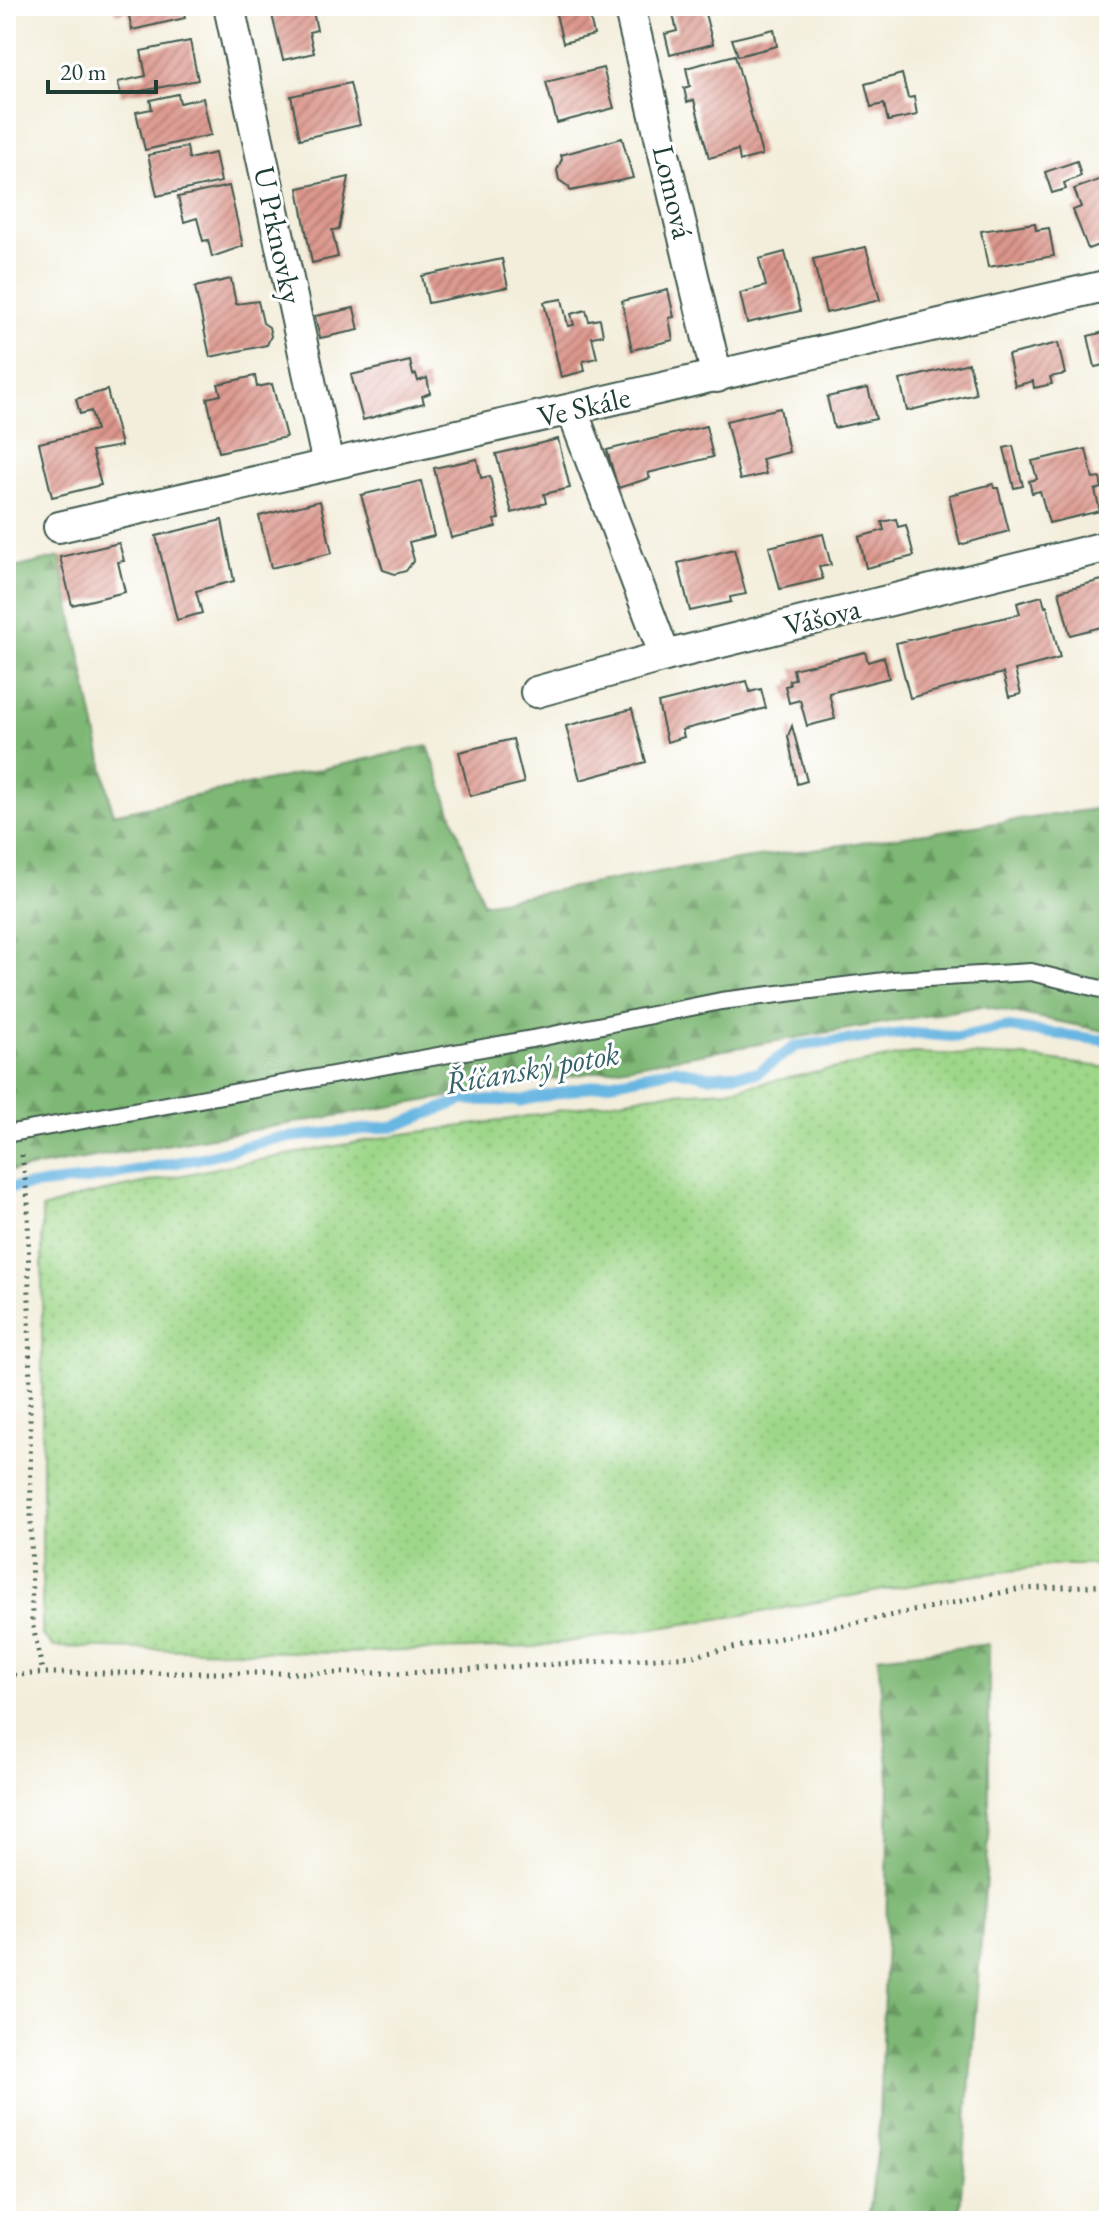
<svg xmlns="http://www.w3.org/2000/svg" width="1115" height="2227" font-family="'EB Garamond',serif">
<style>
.grass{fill:url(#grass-dots);stroke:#5e8a5e;stroke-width:2}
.forest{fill:url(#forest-firs);stroke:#4e7a54;stroke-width:2}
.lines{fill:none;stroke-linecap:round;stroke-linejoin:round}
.stream{stroke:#68b6e2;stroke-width:11}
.building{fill:url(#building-hatch)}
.service-casing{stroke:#3f584d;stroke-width:20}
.minor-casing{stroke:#3f584d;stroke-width:34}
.path{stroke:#3f584d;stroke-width:5;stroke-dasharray:2 6;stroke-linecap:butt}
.service{stroke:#fff;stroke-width:16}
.minor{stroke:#fff;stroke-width:30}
.labels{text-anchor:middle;stroke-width:6;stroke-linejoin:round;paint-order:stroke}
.street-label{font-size:30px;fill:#1f3d34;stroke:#fff}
.water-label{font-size:32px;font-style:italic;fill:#356168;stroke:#fff}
</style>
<defs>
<pattern id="grass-dots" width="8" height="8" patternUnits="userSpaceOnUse" patternTransform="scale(2)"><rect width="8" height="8" fill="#9ed789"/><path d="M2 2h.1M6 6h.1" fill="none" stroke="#88b977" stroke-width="1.8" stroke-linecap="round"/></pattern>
<pattern id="forest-firs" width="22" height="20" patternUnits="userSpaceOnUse" patternTransform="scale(2)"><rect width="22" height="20" fill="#7eb875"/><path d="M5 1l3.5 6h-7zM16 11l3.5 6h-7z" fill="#679761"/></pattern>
<pattern id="building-hatch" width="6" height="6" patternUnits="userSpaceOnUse" patternTransform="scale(2)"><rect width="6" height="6" fill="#dc968c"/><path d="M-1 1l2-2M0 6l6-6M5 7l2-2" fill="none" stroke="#b27c73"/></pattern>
</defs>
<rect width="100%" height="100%" fill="#fff"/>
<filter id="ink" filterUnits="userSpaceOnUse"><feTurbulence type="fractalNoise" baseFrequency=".0125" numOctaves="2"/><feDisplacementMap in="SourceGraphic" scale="16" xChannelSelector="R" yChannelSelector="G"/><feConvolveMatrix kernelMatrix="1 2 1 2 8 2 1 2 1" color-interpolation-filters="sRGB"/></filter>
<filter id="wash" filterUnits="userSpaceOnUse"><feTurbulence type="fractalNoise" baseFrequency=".006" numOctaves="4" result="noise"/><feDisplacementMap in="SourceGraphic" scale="32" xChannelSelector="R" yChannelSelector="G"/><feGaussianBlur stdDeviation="1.8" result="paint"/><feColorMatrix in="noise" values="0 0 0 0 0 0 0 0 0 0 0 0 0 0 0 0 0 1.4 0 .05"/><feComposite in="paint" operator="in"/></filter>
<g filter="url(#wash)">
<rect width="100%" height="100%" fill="#f3eedb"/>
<path class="grass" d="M912,1053L1025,1057L1109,1068V1565H1056L946,1579L756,1613L534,1647L340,1653L54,1647L42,1635V1209L86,1195L226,1166L397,1135L493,1122L655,1094L727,1090Z"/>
<g class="forest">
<path d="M60,557L113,814L428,746L483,903L681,868L1109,807V1032L983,1006L6,1172V570Z"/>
<path d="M989,1644V1838L959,2221H868L878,2148L886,1942L889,1777L878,1657Z"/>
</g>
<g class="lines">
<path class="stream" d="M6,1188L84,1180L200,1158L273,1139L396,1126L463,1100L520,1101L675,1069L708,1076L757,1073L796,1046L909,1033L959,1037L1005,1027L1109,1041"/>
</g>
<g id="blocks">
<g class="building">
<path d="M114,6H183L185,18L132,30L128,11L116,14Z"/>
<path d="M554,6H587L594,35L563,43Z"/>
<path d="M671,6H703L713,44L670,55L665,34L677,31Z"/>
<path d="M312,7L317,30L309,32L314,53L283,60L272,15Z"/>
<path d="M774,29L777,46L738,56L732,39Z"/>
<path d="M190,41L198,80L121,95L118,82L146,76L141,51Z"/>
<path d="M735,55L762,155L740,161L738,150L709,158L694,100L687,102L684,88L690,86L686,68Z"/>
<path d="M603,68L614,108L557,123L546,82Z"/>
<path d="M902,74L908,98L914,97L917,115L888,121L884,104L871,107L865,84Z"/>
<path d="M350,83L360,125L300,139L291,96Z"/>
<path d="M178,94L180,103L203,98L211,135L145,150L136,112L152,109L150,100Z"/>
<path d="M622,138L633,178L570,191L569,187L559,180L557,170L562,159L561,155Z"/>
<path d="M187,147L189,159L215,153L221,182L157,196L148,155Z"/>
<path d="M1077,161L1081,176L1064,183L1066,189L1052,193L1045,172Z"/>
<path d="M349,177L339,229L332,230L338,257L312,263L298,188Z"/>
<path d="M1107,177L1109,241L1088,249L1073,210L1081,207L1074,189Z"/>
<path d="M229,186L243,246L212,257L208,240L203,241L197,218L184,222L178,197Z"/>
<path d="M1035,223L1036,230L1049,228L1054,256L988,267L981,231Z"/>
<path d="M866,247L880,300L826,313L813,259Z"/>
<path d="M785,252L800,311L747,323L740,293L766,286L759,259Z"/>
<path d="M502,259L508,287L428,303L422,276Z"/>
<path d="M231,279L236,304L258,301L263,323L269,327L271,336L267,345L210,357L195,287Z"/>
<path d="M668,290L674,317L669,318L673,340L632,350L622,301Z"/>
<path d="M562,299L568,326L574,325L571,314L586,310L589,321L600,319L603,335L592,337L597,358L583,361L585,371L561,377L544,302Z"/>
<path d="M354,308L359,330L320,338L315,316Z"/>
<path d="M1109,331V364L1095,367L1088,336Z"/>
<path d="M1058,343L1065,374L1050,377L1052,384L1034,388L1033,381L1015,386L1008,355Z"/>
<path d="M410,361L413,375L416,374L418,381L427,378L430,393L422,396L424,403L363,420L351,375Z"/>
<path d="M969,363L976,394L907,411L900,380Z"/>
<path d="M255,376L257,387L272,384L286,437L219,452L207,398L221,395L218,384Z"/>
<path d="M868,388L876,419L834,428L827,397Z"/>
<path d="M107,390L121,446L92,451L101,485L52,497L39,443L96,430L91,411L80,414L76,399Z"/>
<path d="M780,408L789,452L762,459L766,474L740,480L726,421Z"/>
<path d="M706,426L713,457L648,473L650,478L618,488L607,450Z"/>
<path d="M558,439L570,488L544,494L546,503L512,513L496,454Z"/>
<path d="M1013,446L1023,486L1014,488L1004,448Z"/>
<path d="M1086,449L1093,479L1100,478L1102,488L1095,490L1100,511L1049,523L1040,491L1032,493L1029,481L1037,479L1032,461Z"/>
<path d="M477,459L481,478L490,476L499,519L494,520L496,527L451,538L434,468Z"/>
<path d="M421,481L434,536L409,542L414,560L406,571L395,574L383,570L361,495Z"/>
<path d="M993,484L994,488H998L1009,531L960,545L949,495Z"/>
<path d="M320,501L332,553L271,568L259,516Z"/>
<path d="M896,519L898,527L906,525L914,556L866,568L859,537L884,530L882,522Z"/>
<path d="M222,520L234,581L196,591L202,613L177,620L156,536Z"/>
<path d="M823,534L831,565L819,567L823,579L780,589L769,547Z"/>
<path d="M119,543L124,561L118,562L125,592L72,605L60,557Z"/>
<path d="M734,549L746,594L730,597L731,602L690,611L678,563Z"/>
<path d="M1106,579L1109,591V625L1070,635L1059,591Z"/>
<path d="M1042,596L1045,607L1047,606L1060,658L1015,670L1021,694L1009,697L1003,673L910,698L896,643L1020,614L1017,603Z"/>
<path d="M865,652L868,662L884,657L889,678L829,693L835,719L807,726L800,700L789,703L785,686L790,685L789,680L795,679L793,669Z"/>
<path d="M747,681L750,692L761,689L766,708L682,730L684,737L667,742L658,703Z"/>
<path d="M632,709L646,762L580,780L566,726Z"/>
<path d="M792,726L807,781L797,784L788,736Z"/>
<path d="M513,739L524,783L470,796L459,752Z"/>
</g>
</g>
</g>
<g filter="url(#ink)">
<use href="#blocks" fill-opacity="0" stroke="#3f584d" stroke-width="2"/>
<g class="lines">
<defs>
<path id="service" d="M6,1134L543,1037L721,1001L893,980L1031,972L1109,991"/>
<g id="minor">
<path d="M229,6L328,464"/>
<path d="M629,6L717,377"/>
<path d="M572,410L665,656"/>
<path d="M59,527L1109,285"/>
<path d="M536,692L665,656L1109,546"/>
</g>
</defs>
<use href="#service" class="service-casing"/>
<use href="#minor" class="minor-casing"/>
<g class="path">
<path d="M22,1155L28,1201L32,1622L43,1673"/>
<path d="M6,1676L43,1673H407L693,1656L1020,1589L1109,1585"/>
</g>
<use href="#service" class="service"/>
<use href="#minor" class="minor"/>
</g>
</g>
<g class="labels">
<g class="street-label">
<text transform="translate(673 192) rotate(77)" y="10">Lomová</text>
<text transform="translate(278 235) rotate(78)" y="10">U Prknovky</text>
<text transform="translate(584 407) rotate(-13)" y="10">Ve Skále</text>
<text transform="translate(822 617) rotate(-14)" y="10">Vášova</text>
</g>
<g class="water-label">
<text transform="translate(532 1068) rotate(-10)" y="11">Říčanský potok</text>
</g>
</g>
<rect width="1115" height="2227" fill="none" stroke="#fff" stroke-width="32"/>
<path d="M48 80v12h108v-12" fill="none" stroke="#1f3d34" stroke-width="4"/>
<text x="60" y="80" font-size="24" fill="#1f3d34" stroke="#ffffff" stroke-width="6" paint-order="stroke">20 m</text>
</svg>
